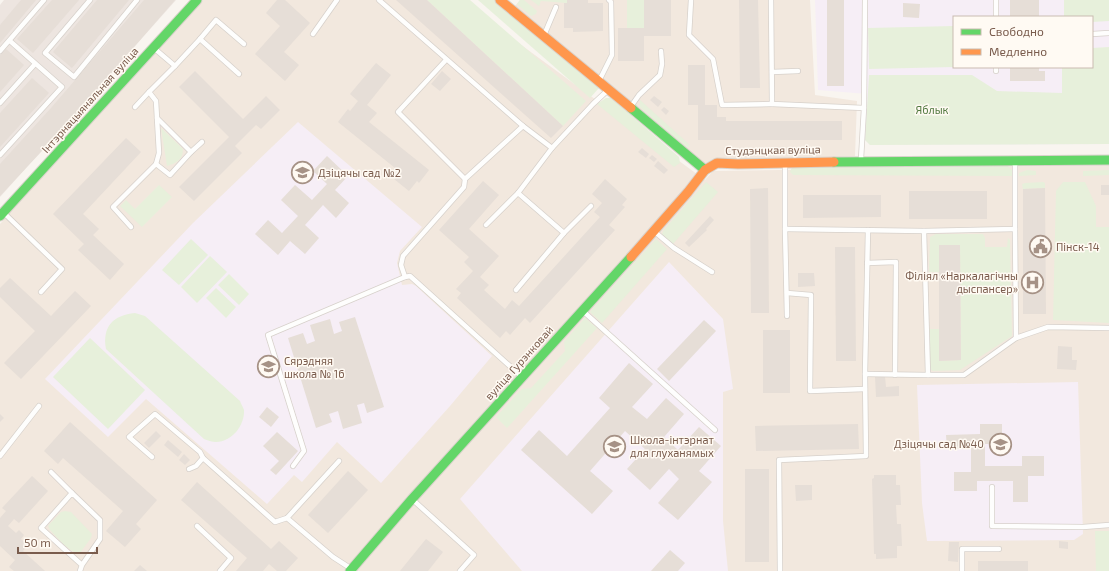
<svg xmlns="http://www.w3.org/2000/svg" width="1109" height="571" font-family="'Exo 2',sans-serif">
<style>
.residential{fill:#f2e8de}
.industrial{fill:#ede5e0}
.education{fill:#f6eef6;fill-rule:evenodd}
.green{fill:#e7f0db}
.building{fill:#e6ded7}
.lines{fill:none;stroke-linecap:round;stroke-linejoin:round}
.lane-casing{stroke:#d7d1cb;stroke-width:6}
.fast-casing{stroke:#d9d2cb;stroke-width:11}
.slow-casing{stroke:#d9d2cb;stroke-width:11}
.lane{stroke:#fefefd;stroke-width:4.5}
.fast{stroke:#63d668;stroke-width:9}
.slow{stroke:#ff974d;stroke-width:9}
.labels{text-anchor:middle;stroke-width:3;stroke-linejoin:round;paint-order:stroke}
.street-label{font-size:11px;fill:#7a5c4d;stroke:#fffaf3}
.park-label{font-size:11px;fill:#537a41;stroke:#fffaf3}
.poi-label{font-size:11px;fill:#7a5c4d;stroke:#fffaf3;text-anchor:start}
</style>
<rect width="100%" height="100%" fill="#f9f5f0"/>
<g class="residential">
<path d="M203,0H460L705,180L713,171L1109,165V571H0V224Z"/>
<path d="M520,0H810L815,95L857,101L855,156L705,164L515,6Z"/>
</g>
<path class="industrial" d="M4,0H176L0,197V5Z"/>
<g class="education">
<path d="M815,0H1109V144L870,145L865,140L867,94L818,90ZM954,17H1092V67H954Z"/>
<path d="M298,122L422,227L400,251L397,263L402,285L412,284L416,286L492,356L450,406L381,483L337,442L302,482L294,475L267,504L146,399L108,437L45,379L193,223Z"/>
<path d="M669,262L723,319L733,389L723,392V521L728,571H522L460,499Z"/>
<path d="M1078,382L1083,534L1074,540L927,541L922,503L917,385Z"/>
</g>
<g class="green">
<path d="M427,0H470L586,101L563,126Z"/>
<path d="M478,0H495L599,88L590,98Z"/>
<path d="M520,0H524L537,11L536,14L531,16L517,4Z"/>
<path d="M531,0H567V3L541,1L539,6Z"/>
<rect x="627" y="0" width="17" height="28"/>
<path d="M1064,0H1109V21L1092,22V17H1064Z"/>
<path d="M954,26V67L869,69L868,28Z"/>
<path d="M1109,47V144L870,145L865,140L869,75H972L997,91L1062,93V67H1092V48Z"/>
<path d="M606,98H611L679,157L680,163L674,167L597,104Z"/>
<path d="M640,100L690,145L687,148L640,107Z"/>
<path d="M161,128L183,149C183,160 176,163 167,166Z"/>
<path d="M1008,166L1013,171L1012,176L793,175L790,172L792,167Z"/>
<path d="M1027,170L1036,171V175L1019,176V173Z"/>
<path d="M1109,170V175L1083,176V171Z"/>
<path d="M706,182L718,192L673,244L662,235L663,231Z"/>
<path d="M1043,182L1045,183V188L1023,189L1022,184L1025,183Z"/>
<path d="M1063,182H1085L1096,206V227H1109V323L1053,320L1056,191Z"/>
<path d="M159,185L172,197L142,227L120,206L126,200L135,209Z"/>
<path d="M936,234H983L985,238V247H1007L1008,238L1010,240L1012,336L960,370L933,371L930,369L929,329H939L940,361L961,360L960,245H939V272H929L930,237Z"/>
<path d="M191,239L208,255L179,285L162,270Z"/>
<path d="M656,239L667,249L602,323L590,312Z"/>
<path d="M210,256L227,272L197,303L181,287Z"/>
<path d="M229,274L249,294L239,305L218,285Z"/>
<path d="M216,288L236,307L226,318L206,298Z"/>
<path d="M135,313L145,316L240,401C241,404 243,407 244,410C245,425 232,442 216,442C212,442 207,440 204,439L106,349C102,327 113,315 135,313Z"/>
<path d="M585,318L597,328L507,428L496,417L522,389L531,388L565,351L564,342Z"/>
<path d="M90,338L145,390L108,429L53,377Z"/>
<path d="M65,511L71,512L92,534L91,538L80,553C70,554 56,536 50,530L48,526L61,512Z"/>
<path d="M1095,531H1109V571H1096Z"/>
</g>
<g class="building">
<path d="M21,0H36L0,43V25Z"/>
<path d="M52,0H79L33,53L17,39Z"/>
<path d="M97,0H129L72,68L53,52Z"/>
<path d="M144,0H175L68,123L0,196V164L51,108Z"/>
<path d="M277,0H285L310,23L284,52L299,65L285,81L255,54L280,26L266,13Z"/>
<path d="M396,0H427L563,126L551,138Z"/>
<path d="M567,0H588V3H603V31L573,32V28H564V3H567Z"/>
<path d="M644,0H671V36H644V61H618V28H644Z"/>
<path d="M739,0H758L760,88H740Z"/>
<rect x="827" y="0" width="17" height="86"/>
<rect x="1010" y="0" width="29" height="17"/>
<path d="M903,3L920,4L919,18L903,17Z"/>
<path d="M6,49L24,65L0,92V55Z"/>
<path d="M376,63L391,75L367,105L377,113L369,122L429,170L419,183L417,181L409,191L394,179L400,172L338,122L348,109L350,111L358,101L350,94Z"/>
<path d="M688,65H705V105H717V117H726V121H842V140H698V105H688Z"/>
<path d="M1010,67H1039V71H1045V81H1010Z"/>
<path d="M195,71L243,119L266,96L280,110L261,129L256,125L235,146L242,153L194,201L179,187L229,137L179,87Z"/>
<path d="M442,71L451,79L440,91L431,84Z"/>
<path d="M32,78L49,93L0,147V113Z"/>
<path d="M654,96L662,102L658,107L650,100Z"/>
<path d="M664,107L669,111L666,115L661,110Z"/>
<path d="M126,138L141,152L83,214L99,229L93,235L124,264L110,280L78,250L84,244L53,214Z"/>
<path d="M642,148L649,154L646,158L638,152Z"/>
<path d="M652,155L657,159L654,162L649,158Z"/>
<path d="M327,156L348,176L335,190L349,203L336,218L323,205L305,225L319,238L305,254L290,241L278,255L255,234L268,220L282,233L298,216L281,200L295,185L312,200L327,184L313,171Z"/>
<path d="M658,161L668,170L664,174L654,166Z"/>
<path d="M605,179L627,199L622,205L625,207L609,225L615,230L530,323L525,318L510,335L506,331L500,338L457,298L461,293L456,289L473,271L464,262L469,257L439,230L483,181L499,195L469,229L499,256L480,277L489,285L484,290L505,309L512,300L519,306L600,217L594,212L602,203L592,194Z"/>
<rect x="1101" y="185" width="8" height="10"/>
<path d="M768,188L769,313H751L750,189Z"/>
<path d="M1045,188L1046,314H1023V189Z"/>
<rect x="909" y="191" width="78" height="28"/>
<path d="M803,195H881V217L803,218Z"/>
<path d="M710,216L714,220L706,229L707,230L689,247L685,243Z"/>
<path d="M939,245H960L961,360L939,361Z"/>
<path d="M835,247H855L856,361H836Z"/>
<path d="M798,273H814L815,286L798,287Z"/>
<path d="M10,278L51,316L75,291L91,306L21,379L4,363L35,331L0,297V288Z"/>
<path d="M355,317L384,407L367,413L364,403L357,405L362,423L343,429L338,411L329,414L332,422L316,428L288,338L303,333L307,344L315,341L310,325L330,319L334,334L342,331L339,322Z"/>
<path d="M704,320L716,331L669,381L657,369Z"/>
<rect x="763" y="330" width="27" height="63"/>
<path d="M1058,346L1072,347V360H1077L1076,370L1057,369Z"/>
<path d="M629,363L653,384L632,407L647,419L666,398L684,414L664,437L678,450L699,427L721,446L699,471L712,482L678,520L658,503L679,479L669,469L650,490L627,469L645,449L625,431L590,471L613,491L592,514L521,450L539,430L567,456L610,408L599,398Z"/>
<path d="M885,376L886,387L899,386V396L876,397L875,377Z"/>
<path d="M267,407L279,417L271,427L259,417Z"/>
<path d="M0,414L4,418L0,422Z"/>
<path d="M70,422L157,500L136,524L141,529L125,547L106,531L123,511L63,458L58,464L44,451Z"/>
<path d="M858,424L859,449L756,451L755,426Z"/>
<path d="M980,424H1002V444H985V466H1022V456H1044V476H1028V502H1013V481H977V491H954V472H971V449H947L946,435L980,434Z"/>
<path d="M156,431L161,436L149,448L144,443Z"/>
<path d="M277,432L298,451L276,475L270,470L279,461L263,446Z"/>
<path d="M168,440L182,452L178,457L164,445Z"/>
<path d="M184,454L190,460L185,465L179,460Z"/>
<rect x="745" y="469" width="24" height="93"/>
<path d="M348,471L368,490L328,533L308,515Z"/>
<path d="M874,475H896V485H900L901,505H896L897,524H901L902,546H897V558L876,559V554H874L872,479L874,478Z"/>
<path d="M32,476L48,491L19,523L14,519L8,526L16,533L19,530L24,535L21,539L28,545L23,551L45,571H14L9,567L15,560L0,546V518L6,511L2,508Z"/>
<path d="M197,482L271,549L279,541L298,558L286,571H277L269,564L263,571H236L247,558L181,500Z"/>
<path d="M795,485H812V500L796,501Z"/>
<path d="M426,539L443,552L428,571H400Z"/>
<path d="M1059,541L1068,542V549L1059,548Z"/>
<path d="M949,542H959L958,562L948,561Z"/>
<path d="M670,550L685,563L678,571H651Z"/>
<rect x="978" y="561" width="50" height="10"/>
<path d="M140,565L147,571H134Z"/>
</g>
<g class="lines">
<defs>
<g id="lane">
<path d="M90,0L45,53L74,77L137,0"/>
<path d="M379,0L523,126L552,148"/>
<path d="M691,0L689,35L713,59L722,105L772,104"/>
<path d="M771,0L772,104L864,108L861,159"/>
<path d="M996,0V17"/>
<path d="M545,33L556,7"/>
<path d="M313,34L337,0"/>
<path d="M1092,34L1109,33"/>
<path d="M200,39L216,20L244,44"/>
<path d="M0,51L44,0"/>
<path d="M446,60L398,112L465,179"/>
<path d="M175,66L200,39L239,74"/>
<path d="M996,67V71"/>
<path d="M772,72L798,71"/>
<path d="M600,79L612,55L611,2L609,0"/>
<path d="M0,103L35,64"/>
<path d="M632,105L639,95L660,75L662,64L661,51"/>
<path d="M135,107L149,92"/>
<path d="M864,108L865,0"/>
<path d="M157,118L191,152"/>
<path d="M0,155L62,87L10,41"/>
<path d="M1015,162V229L924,231L928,375H964L1016,338L1048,327L1109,328"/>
<path d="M156,164L170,175L191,152L202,142"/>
<path d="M785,164V229L787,316"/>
<path d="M518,193L564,233"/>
<path d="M5,214L62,269L41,292"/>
<path d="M486,225L518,193L552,148L593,104L608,90"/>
<path d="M131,227L113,207L156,164L159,153L156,101L149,92L175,66L155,49"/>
<path d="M785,229L924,231"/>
<path d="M1015,229L1016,338"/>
<path d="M655,232L674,248L712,272"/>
<path d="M867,263L896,262L895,375"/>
<path d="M516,290L564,233L591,206"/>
<path d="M787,293L811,295L810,391L865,389"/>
<path d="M584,312L715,430"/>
<path d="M865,374L928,375"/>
<path d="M522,377L410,276L405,277L401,265L403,256L464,187L465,179L523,126"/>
<path d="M0,456L39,406"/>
<path d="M152,457L129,437L155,414L200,452L203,458L275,522L287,518"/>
<path d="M339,461L287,518L333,557L350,568"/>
<path d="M293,466L304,451L268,335L405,277"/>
<path d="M189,469L196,466L203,458"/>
<path d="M51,472L72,493"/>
<path d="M992,487V526L1083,527L1109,525"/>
<path d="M413,500L474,555L460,571"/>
<path d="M197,526L231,558L220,571"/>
<path d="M80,571L82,565L100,539V520L72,493L41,528L82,565"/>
<path d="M780,571L779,460L866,456L865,374L868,230"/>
<path d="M962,571V549H999"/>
</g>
<g id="fast">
<path d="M631,108L705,170"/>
<path d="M834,162L1109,160"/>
<path d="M0,216L197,0"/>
<path d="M350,571L412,499L631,257"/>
</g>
<g id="slow">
<path d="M500,0L631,108"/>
<path d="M631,257L688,192L705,170L717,163L738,164L834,162"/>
</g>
</defs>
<use href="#lane" class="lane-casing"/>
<use href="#fast" class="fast-casing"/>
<use href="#slow" class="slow-casing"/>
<use href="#lane" class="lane"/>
<use href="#fast" class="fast"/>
<use href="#slow" class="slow"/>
</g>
<defs>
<symbol id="school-ring" viewBox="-11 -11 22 22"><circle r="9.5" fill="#fffaf3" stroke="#a69286" stroke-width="1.5"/><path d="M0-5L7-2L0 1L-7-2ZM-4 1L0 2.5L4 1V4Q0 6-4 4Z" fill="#a69286"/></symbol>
<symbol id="civic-ring" viewBox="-11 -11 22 22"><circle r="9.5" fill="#fffaf3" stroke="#a69286" stroke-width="1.5"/><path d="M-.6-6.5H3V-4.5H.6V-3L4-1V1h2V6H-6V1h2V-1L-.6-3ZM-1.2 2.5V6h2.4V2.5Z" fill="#a69286"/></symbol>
<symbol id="hospital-ring" viewBox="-11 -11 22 22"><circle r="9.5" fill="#fffaf3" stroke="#a69286" stroke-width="1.5"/><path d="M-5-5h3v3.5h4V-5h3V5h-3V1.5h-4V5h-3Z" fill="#a69286"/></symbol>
</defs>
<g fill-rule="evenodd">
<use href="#school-ring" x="290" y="160" width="25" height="25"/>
<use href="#civic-ring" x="1028" y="234" width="25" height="25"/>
<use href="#hospital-ring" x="1020" y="270" width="25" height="25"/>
<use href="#school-ring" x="256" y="354" width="25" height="25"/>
<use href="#school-ring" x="988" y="432" width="25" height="25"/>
<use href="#school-ring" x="602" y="434" width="25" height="25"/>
</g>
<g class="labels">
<g class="street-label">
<text transform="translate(90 100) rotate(-48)" y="4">Інтэрнацыянальная вуліца</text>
<text transform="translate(773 150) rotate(-1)" y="4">Студэнцкая вуліца</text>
<text transform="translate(519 363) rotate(-48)" y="4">вуліца Гурэнковай</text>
</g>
<g class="park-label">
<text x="932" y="114">Яблык</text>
</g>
<g class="poi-label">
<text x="318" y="177">Дзіцячы сад №2</text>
<text x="1056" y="251">Пінск-14</text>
<text x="1018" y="280" text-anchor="end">Філіял «Наркалагічны<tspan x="1018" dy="13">дыспансер»</tspan></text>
<text x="284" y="365">Сярэдняя<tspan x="284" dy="13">школа № 16</tspan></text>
<text x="630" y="444">Школа-інтэрнат<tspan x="630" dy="13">для глуханямых</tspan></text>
<text x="984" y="448" text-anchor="end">Дзіцячы сад №40</text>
</g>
</g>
<rect x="953" y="16" width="140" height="52" fill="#fffaf3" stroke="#cabbb1"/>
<rect x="961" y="29" width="20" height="6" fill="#63d668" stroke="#cabbb1"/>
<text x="989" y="36" font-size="12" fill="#7a5c4d">Свободно</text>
<rect x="961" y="49" width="20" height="6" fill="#ff974d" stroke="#cabbb1"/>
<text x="989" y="56" font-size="12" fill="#7a5c4d">Медленно</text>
<path d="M18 547v6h79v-6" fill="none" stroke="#7a5c4d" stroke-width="2"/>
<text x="24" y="547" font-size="12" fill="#7a5c4d" stroke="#fffaf3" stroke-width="3" paint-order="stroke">50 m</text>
</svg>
